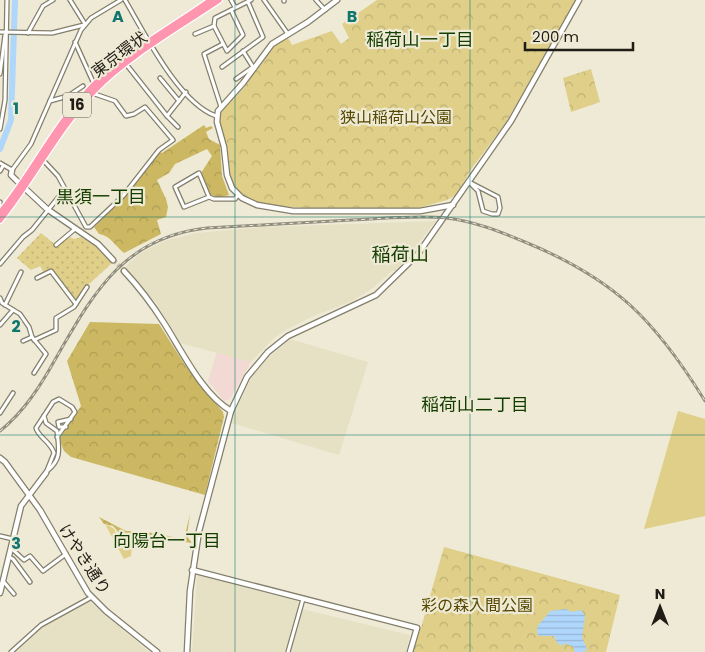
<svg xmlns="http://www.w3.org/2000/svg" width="705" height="652" font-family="Poppins,'Noto Sans JP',sans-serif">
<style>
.commercial{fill:#f2d9d3}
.built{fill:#e6e0c4}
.grass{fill:url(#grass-dots)}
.forest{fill:url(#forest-crowns)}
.park{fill:url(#park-crowns)}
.garden{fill:#dfcf88}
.water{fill:url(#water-rules)}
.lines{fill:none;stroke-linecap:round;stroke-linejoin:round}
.river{stroke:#afd6fb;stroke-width:6}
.secondary-tunnel{stroke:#c5c1af;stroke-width:4.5;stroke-dasharray:4.5 2;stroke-linecap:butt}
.street-casing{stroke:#837f6c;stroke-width:5.5}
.secondary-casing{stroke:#837f6c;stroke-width:7}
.highway-casing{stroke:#fff;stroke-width:8}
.street{stroke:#fff;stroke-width:3}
.secondary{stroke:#fff;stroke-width:4.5}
.highway{stroke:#ff95af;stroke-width:5.5}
.rail-casing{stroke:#918e7f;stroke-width:3}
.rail{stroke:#eeead5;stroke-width:1;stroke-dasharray:4;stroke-linecap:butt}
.grid{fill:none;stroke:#0f766e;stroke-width:1;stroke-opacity:0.55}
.labels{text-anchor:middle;stroke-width:4.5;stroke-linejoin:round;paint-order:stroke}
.shield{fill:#eeead5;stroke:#5d5a4f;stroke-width:1}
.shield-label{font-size:15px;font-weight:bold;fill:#1f1d16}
.street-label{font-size:16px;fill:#1f1d16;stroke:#eeead5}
.park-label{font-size:16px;fill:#564800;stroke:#eeead5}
.neighbourhood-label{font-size:18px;fill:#143e00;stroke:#eeead5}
.quarter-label{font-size:19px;fill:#143e00;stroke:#eeead5}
.grid-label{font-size:16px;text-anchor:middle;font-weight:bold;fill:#0f766e;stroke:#eeead5;stroke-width:4.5;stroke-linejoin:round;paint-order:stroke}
</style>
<defs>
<pattern id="grass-dots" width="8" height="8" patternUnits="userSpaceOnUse" patternTransform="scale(1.25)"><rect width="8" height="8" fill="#dfcf88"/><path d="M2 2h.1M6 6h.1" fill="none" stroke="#bfb175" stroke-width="1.8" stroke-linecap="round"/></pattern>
<pattern id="forest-crowns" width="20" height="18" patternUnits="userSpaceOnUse" patternTransform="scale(1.25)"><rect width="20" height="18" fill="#ccb862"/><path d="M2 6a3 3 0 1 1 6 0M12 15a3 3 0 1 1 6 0" fill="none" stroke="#af9e54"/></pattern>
<pattern id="park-crowns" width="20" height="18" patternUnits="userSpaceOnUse" patternTransform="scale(1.25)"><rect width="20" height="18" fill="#dfcf88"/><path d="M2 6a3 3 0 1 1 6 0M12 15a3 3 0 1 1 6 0" fill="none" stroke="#bfb175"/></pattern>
<pattern id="water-rules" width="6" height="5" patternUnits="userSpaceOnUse" patternTransform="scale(1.25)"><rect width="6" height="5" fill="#afd6fb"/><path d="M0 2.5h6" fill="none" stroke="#96b7d6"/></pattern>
</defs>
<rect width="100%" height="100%" fill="#eeead5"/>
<path class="commercial" d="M217,352L251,362L230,399L224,401L208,381Z"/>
<g class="built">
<path d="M436,221L396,271H392L373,288L352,301L311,317L288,329L274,338L251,362L180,343L157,304L125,267L141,253L164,241L196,233L265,227Z"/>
<path d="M290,339L368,362L339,455L232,423L238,406L251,378L268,358Z"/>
<path d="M201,575L300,602L287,652H192L197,577Z"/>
<path d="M89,601L149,652H12L45,624Z"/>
<path d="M302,609L410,635L406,652H290Z"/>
</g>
<path class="grass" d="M41,233L57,246L70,237L74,239L81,237L96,247L112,263L87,286L75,301L51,270L44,273L40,266L31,270L17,258Z"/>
<g class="forest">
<path d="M204,125L206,128L211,126L213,128L206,132L209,139L220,145L222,176L229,195L219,198L209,194L201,173L212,156L207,149L175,164L169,173L157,180L166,199L168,207L166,217L157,220L161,234L124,253C115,246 111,236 99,234L94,227L125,197L160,152L162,153Z"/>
<path d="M90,322L159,324L185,365L223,412L224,417L205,495L71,457L64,451L59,439L81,406L67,361Z"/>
<path d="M190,514L187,536L192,543L120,534L113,526L104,524L99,517L126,531H142L184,539Z"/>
</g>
<g class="park">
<path d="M377,0H577L505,124L472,168L456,195L447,200L418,208H308L274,206L257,202L240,193L234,185L230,176L227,145L219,118L220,114C228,103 239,95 246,84C258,68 267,46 288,38L292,45L332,31L341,44L349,38L342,24Z"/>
<path d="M591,69L600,102L571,112L563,78Z"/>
<path d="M108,525L114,529L118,536L133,538L131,556L124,559L106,526Z"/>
<path d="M444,547L620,595L606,652H410L417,627L421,628Z"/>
</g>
<path class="garden" d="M678,411L705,419V516L644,529Z"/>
<path class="water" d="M566,609L572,612L581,610L585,616L582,637L587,649L584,652H574V647L564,643L563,646L557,643L554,636H539C532,626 545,620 550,611Z"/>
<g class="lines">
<path class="river" d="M0,149L11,120L15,0"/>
<path class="secondary-tunnel" d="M113,260L124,271"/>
<defs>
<g id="street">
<path d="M70,0L85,24"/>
<path d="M125,0C145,34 179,103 216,116"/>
<path d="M231,0L235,7"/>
<path d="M264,0L288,34"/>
<path d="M284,0V1"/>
<path d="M316,0L325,10"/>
<path d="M214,26L227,51L243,35L231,10"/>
<path d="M0,32L52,33L84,25"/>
<path d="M28,33L43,6L53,0"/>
<path d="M195,34L214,26L215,18L251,0"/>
<path d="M75,42L94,84"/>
<path d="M126,64L167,116L186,92"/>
<path d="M222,67L263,37L248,2"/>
<path d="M0,74L5,35"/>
<path d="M160,78L179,101"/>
<path d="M236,79L253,67L243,51"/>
<path d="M50,101L68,96L83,86"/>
<path d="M221,107L204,54L223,44"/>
<path d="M167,116L178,127"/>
<path d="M0,129L5,100L7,0"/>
<path d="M43,160L58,176L86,227H90L123,196L159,150L173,140L145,107L134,114L126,116L115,101L92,93"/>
<path d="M0,163L12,170L31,144L81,30L91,18L121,0"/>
<path d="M0,171L3,166"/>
<path d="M469,182L498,197L500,208L498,214H492L483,211L478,191Z"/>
<path d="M209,197L199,173L175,187L184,207L209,197L214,199H235L238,195"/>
<path d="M0,202V205"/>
<path d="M56,245L75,229"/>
<path d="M0,264L23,237L32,230L65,189"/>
<path d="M37,278L51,271L76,304"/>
<path d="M0,298L2,303L20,314L29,327L32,337L46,354L34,373"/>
<path d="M5,305L21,272"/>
<path d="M0,325L13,310"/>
<path d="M34,340L56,330V318L74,307L87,287"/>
<path d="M23,341L32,337"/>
<path d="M0,413L13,393"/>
<path d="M44,416L46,423L57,431C59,449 62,459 47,471"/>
<path d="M66,427H59L58,422L71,419"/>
<path d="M46,473L54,453C51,442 38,437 36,428L53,402L59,399L72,407L75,412L57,437"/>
<path d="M0,536L13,539"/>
<path d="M11,548L24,560L30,556L43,571L66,554"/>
<path d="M9,557L13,559L30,582"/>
<path d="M3,581L14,594"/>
<path d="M11,652L41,625L92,597"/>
<path d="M288,652L303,599"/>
</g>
<g id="secondary">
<path d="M337,0L308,22L272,44L243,83L218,111L217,122L224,147L227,175L232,188L242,198L257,205L293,211H420L453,205"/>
<path d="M12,170L11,175L16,180L47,209L98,244L113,260"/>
<path d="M124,271C139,287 152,304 164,323C182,351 202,394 231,411"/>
<path d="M0,458L5,462L40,510L88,593L106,611L157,652"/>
<path d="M192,570L417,628L410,652"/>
<path d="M0,593L21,506L46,473"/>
<path d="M187,652L190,591L199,531L231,411L247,377L268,352L288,336L376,295L418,254L511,121L579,0"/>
</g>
<g id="highway">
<path d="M0,213C31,175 53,129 86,93C118,57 172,28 211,0"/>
<path d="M0,220C33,179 57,130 94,91C126,57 179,27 219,0"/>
</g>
</defs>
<use href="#street" class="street-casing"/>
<use href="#secondary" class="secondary-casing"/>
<use href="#highway" class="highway-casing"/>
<use href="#street" class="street"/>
<use href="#secondary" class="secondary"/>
<use href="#highway" class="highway"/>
<defs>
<path id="rail" d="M0,431C24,412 41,385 56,358C94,292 124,237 207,228C255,225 303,223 351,220C382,219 414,215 446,218C473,221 499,231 525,242C615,279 655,320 705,401"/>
</defs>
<use href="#rail" class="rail-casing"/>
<use href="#rail" class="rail"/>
</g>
<path class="grid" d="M235,0V652M470,0V652M0,217H705M0,435H705"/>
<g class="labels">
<rect class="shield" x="63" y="92.5" width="28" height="25" rx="4"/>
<g class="shield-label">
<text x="77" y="110">16</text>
</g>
<g class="street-label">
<text transform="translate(119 54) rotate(-37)" y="6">東京環状</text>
<text transform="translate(85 559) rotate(57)" y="6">けやき通り</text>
</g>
<g class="park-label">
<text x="396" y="123">狭山稲荷山公園</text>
<text x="477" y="611">彩の森入間公園</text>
</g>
<g class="neighbourhood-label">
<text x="420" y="46">稲荷山一丁目</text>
<text x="101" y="203">黒須一丁目</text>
<text x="475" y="411">稲荷山二丁目</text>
<text x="167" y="547">向陽台一丁目</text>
</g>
<g class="quarter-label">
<text x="400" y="261">稲荷山</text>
</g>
</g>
<g class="grid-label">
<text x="118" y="22">A</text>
<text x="352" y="22">B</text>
<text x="16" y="114">1</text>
<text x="16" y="332">2</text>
<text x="16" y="549">3</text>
</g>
<g transform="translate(660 607)" stroke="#eeead5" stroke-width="4" paint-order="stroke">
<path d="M0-4L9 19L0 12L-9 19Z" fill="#1f1d16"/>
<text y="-8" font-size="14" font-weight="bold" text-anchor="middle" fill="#1f1d16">N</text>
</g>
<path d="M525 42v8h108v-8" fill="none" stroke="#1f1d16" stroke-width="2.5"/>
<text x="532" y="42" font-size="15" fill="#1f1d16" stroke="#eeead5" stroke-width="4" paint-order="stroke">200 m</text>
</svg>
